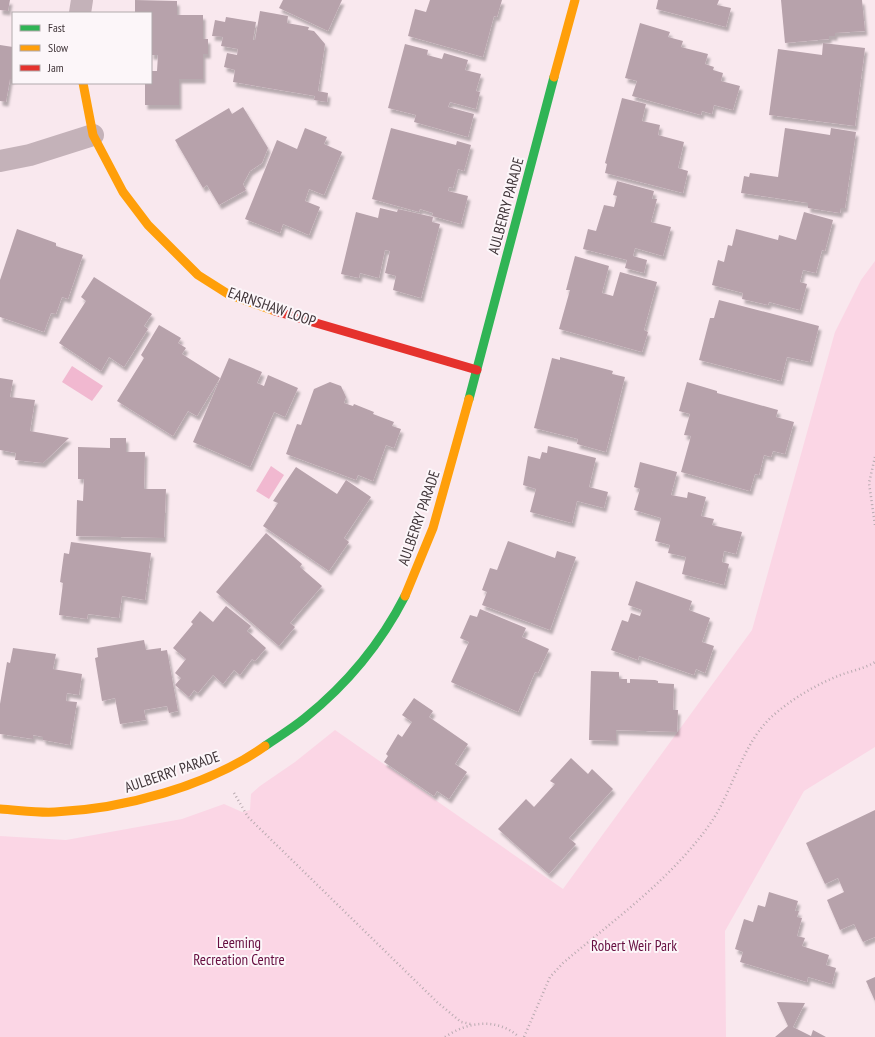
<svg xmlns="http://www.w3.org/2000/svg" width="875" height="1037" font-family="'PT Sans Narrow',sans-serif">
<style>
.green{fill:#fbd6e5}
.water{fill:#f1b8d0}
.building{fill:#b7a2ab;filter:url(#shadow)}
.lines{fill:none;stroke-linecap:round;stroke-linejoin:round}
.path{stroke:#b9aab0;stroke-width:2.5;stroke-dasharray:1 3;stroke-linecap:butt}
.street{stroke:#c4b2b9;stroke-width:22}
.fast{stroke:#30b455;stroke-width:9}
.slow{stroke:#ff9f0a;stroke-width:9}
.jam{stroke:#e5322d;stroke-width:9}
.labels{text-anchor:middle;stroke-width:4;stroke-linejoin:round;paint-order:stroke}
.street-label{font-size:15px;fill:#403539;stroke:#fcf6f9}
.park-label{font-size:15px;fill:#660e40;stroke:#fcf6f9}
</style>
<defs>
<filter id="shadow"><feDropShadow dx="2.5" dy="4.5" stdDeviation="1" flood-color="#0004"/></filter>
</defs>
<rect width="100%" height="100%" fill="#f9e8ee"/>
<path class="green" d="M875,261V747L804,791L725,931L726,1037H0V836L66,840L182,819L224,804L242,812L250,810L251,794L260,786L295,762L335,730L563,889L752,630L835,332L861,280Z"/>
<g class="water">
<path d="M72,366L103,386L92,401L62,382Z"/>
<path d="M271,466L284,475L269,499L256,491Z"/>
</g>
<g class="building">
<path d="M0,0H10L8,11L0,10Z"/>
<path d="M135,0L177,1V15H203V39H208V54H203V79H179V105H145V83H151V71H157L158,55H151V13H135Z"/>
<path d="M283,0H342L328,31L279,8Z"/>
<path d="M430,0H502L497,17L494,16L483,57L408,36L415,9L426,12Z"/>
<path d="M658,0H719L717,5L731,8L726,27L656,9Z"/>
<path d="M781,0H862L865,31L835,33V36H829V39L785,43Z"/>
<path d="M260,11L288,16L287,23L309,27L308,30L314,31L325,44L318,91L328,93L327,102L314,100L315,96L233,82L235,70L224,67L227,53L237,55L238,49L221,46L223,37L212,36L215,20L225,22L226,17L256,22L253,40H255Z"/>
<path d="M640,23L670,32L668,37L683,41L681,47L708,54L705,64L714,67L713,70L723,73L721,81L740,86L733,110L714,105L712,114L702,111L701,115L632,96L637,81L625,78Z"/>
<path d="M823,43L865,48L855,126L769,115L778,49L822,55Z"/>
<path d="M405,44L428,50L427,55L442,59L444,53L468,60L465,70L481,74L476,91L480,92L476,109L450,102L448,107L474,114L468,137L414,122L416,115L388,108Z"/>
<path d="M0,45L13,47V79H10L6,102L0,101Z"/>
<path d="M622,98L646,104L642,121L660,125L658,135L684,142L678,168L688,171L683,193L605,173L607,164L605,163Z"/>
<path d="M243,107L268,148L262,163L250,171L243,184L246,190L219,205L207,185L203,188L175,140L229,108L232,114Z"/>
<path d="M305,128L327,137L324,144L342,152L324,195L309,189L305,201L320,207L309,235L283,224L280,233L245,219L277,140L297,149Z"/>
<path d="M391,128L456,145L457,141L471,145L464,171L458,169L453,188L449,187L448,191L468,196L461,224L432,216L433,213L420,209L419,212L372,199Z"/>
<path d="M785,128L830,135L831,128L856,132L845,208H841L840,213L808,208V203L741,193L744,176L749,177L750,173L778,177Z"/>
<path d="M617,181L654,191L652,199H657L651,222L671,227L663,256L635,248L633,256L647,260L644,273L625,268L627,260L583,249L588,229L596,231L604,205L614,207L617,196L613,195Z"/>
<path d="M380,208L397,212L398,209L433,217L432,222L440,224L421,298L393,290L396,276L385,273L390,251L385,250L379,278L360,273L359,278L341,274L356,212L378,218Z"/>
<path d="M804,212L833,220L825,251L822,250L816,273L803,270L800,282L807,284L800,310L769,302L768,305L742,299L743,293L712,285L718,260L724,262L728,245L732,246L736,229L778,240L779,235L796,240Z"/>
<path d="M17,229L56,243V246L83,255L68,299L62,297L56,314L51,313L44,332L0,317V280Z"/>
<path d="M575,256L609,266L602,293L613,296L620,272L657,282L644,330L648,332L642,352L559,329L570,290H566Z"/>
<path d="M94,277L152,314L144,326L148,329L124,367L109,357L101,371L59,343L86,301L81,297Z"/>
<path d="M719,300L819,326L810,362L787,357L781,381L699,360L710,318H714Z"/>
<path d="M159,325L181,338L178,343L186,348L182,354L220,378L197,416L188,411L173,436L117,401L144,358L141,355Z"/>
<path d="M560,357L613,371L612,374L625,377L606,452L577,444L578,439L534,428L552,358L560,360Z"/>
<path d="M229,358L262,372L257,383L264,386L268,375L298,388L285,417L274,412L250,467L193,442Z"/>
<path d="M0,378L13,380L10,397L35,400L30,431L69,438L43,463L15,460L16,453L0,450Z"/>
<path d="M330,382L341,386L346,397L344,403L353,406L354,404L374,412L373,414L394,422L392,426L401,429L394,448L386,445L373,481L358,475L356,480L286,454L297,424L301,425L314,389Z"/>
<path d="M687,382L717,391V393L778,410L776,417L794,422L785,454L773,451L771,457L764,455L759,475L755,474L750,491L681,472L691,436L684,435L690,414L679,411Z"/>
<path d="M110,438H126V452H145L144,489H166L164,538L76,536L77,500L83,501L84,479H78V447L110,448Z"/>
<path d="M548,446L596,458L589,487L608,492L604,508L577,501L572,523L530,512L536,489L523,485L528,456L540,459L542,452L547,453Z"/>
<path d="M640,462L677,472L671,495L687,498L688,492L706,497L701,516L714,519L712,525L742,532L736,554L724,551L722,562L729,564L724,585L682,574L686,557L668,553L670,545L655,541L661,518L634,510L640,489L634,487Z"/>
<path d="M296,467L337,494L346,480L371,497L344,538L349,542L329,571L263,526L278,503L273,501Z"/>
<path d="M266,533L302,564L300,567L322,586L290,623L295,627L279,646L216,592Z"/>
<path d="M508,541L555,558L557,551L576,557L550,630L482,605L487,592L482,590L490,568L497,570Z"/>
<path d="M71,542L151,553L145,600L122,596L119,618L88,614L87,619L59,615L63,583L60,582L64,553L69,554Z"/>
<path d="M636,581L692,601L689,610L710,618L702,642L714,646L705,673L696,669L694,675L639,656L638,660L611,650L622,620L628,622L631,613L640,616L642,610L628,605Z"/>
<path d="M226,606L251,626L247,631L266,648L255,661L252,659L240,675L234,670L223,684L213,675L198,693L194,690L189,697L175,685L181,678L175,673L186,659L173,648L193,624L191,622L200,611L213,622Z"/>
<path d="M480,609L526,628L522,637L549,649L538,673L535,672L518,712L451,682L469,642L460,638L470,615L477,617Z"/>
<path d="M144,640L146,650L161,648V651L167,650L178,711L169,713L167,706L144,710L146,720L120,724L115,698L102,701L95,658L98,657L97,648Z"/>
<path d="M13,648L56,654L53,669L82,674L79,695L67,693L66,701L77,702L70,745L43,740V737L33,735V739L0,734V704L7,662L10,663Z"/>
<path d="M591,671L619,672V679H627V683H630V679L655,680L658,681V683L674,684L673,710H678L677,732L616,730V741L589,740Z"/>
<path d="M414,698L433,711L429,717L468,744L455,764L467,772L449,799L437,791L434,796L384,762L388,756L386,754L398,734L402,737L412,722L402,715Z"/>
<path d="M571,758L588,774L592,769L613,789L569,838L576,844L549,874L498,829L526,799L534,807L555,784L550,781Z"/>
<path d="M875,810V937L863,942L854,924L840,930L827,900L844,892L838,878L825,884L806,843Z"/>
<path d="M769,892L798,901L795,911H799L797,917L802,918L797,936L805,938L802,946L829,955L826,965L836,968L832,984L808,977L807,982L740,962L743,952L735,949L744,919L753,922L758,905L765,907Z"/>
<path d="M875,977V1001L866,981Z"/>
<path d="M777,1002L805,1003L793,1027L811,1036L813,1030L826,1037H775L788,1026Z"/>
</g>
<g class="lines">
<g class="path">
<path d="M875,457L869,483L875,525"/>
<path d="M234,793L248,817L437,1002L461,1022L471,1024"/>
<path d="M445,1037C467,1022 497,1017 519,1037"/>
<path d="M524,1037L550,977L563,963C615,919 673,878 712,821C735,786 743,740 776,713C795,697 816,685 838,676C850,671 864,669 875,662"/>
</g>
<g class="street">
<path d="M80,13L82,0"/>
<path d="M0,161L30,155L93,135"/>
</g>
<g class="fast">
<path d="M469,399L554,77"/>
<path d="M265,746C278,737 293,728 305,718C346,685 381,643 405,596"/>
</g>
<g class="slow">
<path d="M554,77L575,0"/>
<path d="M83,83L93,135L123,192L148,225L198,275L228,294L275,311"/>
<path d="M405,596L433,528L469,399"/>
<path d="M0,809C18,810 37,813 55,812C123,809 209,786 265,746"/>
</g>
<path class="jam" d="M275,311L477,370"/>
</g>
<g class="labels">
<g class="street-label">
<text transform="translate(506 206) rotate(-75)" y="5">AULBERRY PARADE</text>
<text transform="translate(272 307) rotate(19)" y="5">EARNSHAW LOOP</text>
<text transform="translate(419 518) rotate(-71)" y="5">AULBERRY PARADE</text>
<text transform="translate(172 772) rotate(-19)" y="5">AULBERRY PARADE</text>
</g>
<g class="park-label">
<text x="239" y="948">Leeming<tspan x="239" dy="17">Recreation Centre</tspan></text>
<text x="634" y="951">Robert Weir Park</text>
</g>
</g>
<rect x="12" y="12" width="140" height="72" fill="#fcf6f9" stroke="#b1a9ac"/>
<rect x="20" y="25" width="20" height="6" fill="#30b455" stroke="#b1a9ac"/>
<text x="48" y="32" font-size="12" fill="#403539">Fast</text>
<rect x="20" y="45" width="20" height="6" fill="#ff9f0a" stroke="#b1a9ac"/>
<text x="48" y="52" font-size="12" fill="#403539">Slow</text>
<rect x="20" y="65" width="20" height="6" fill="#e5322d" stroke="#b1a9ac"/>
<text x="48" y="72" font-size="12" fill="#403539">Jam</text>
</svg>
